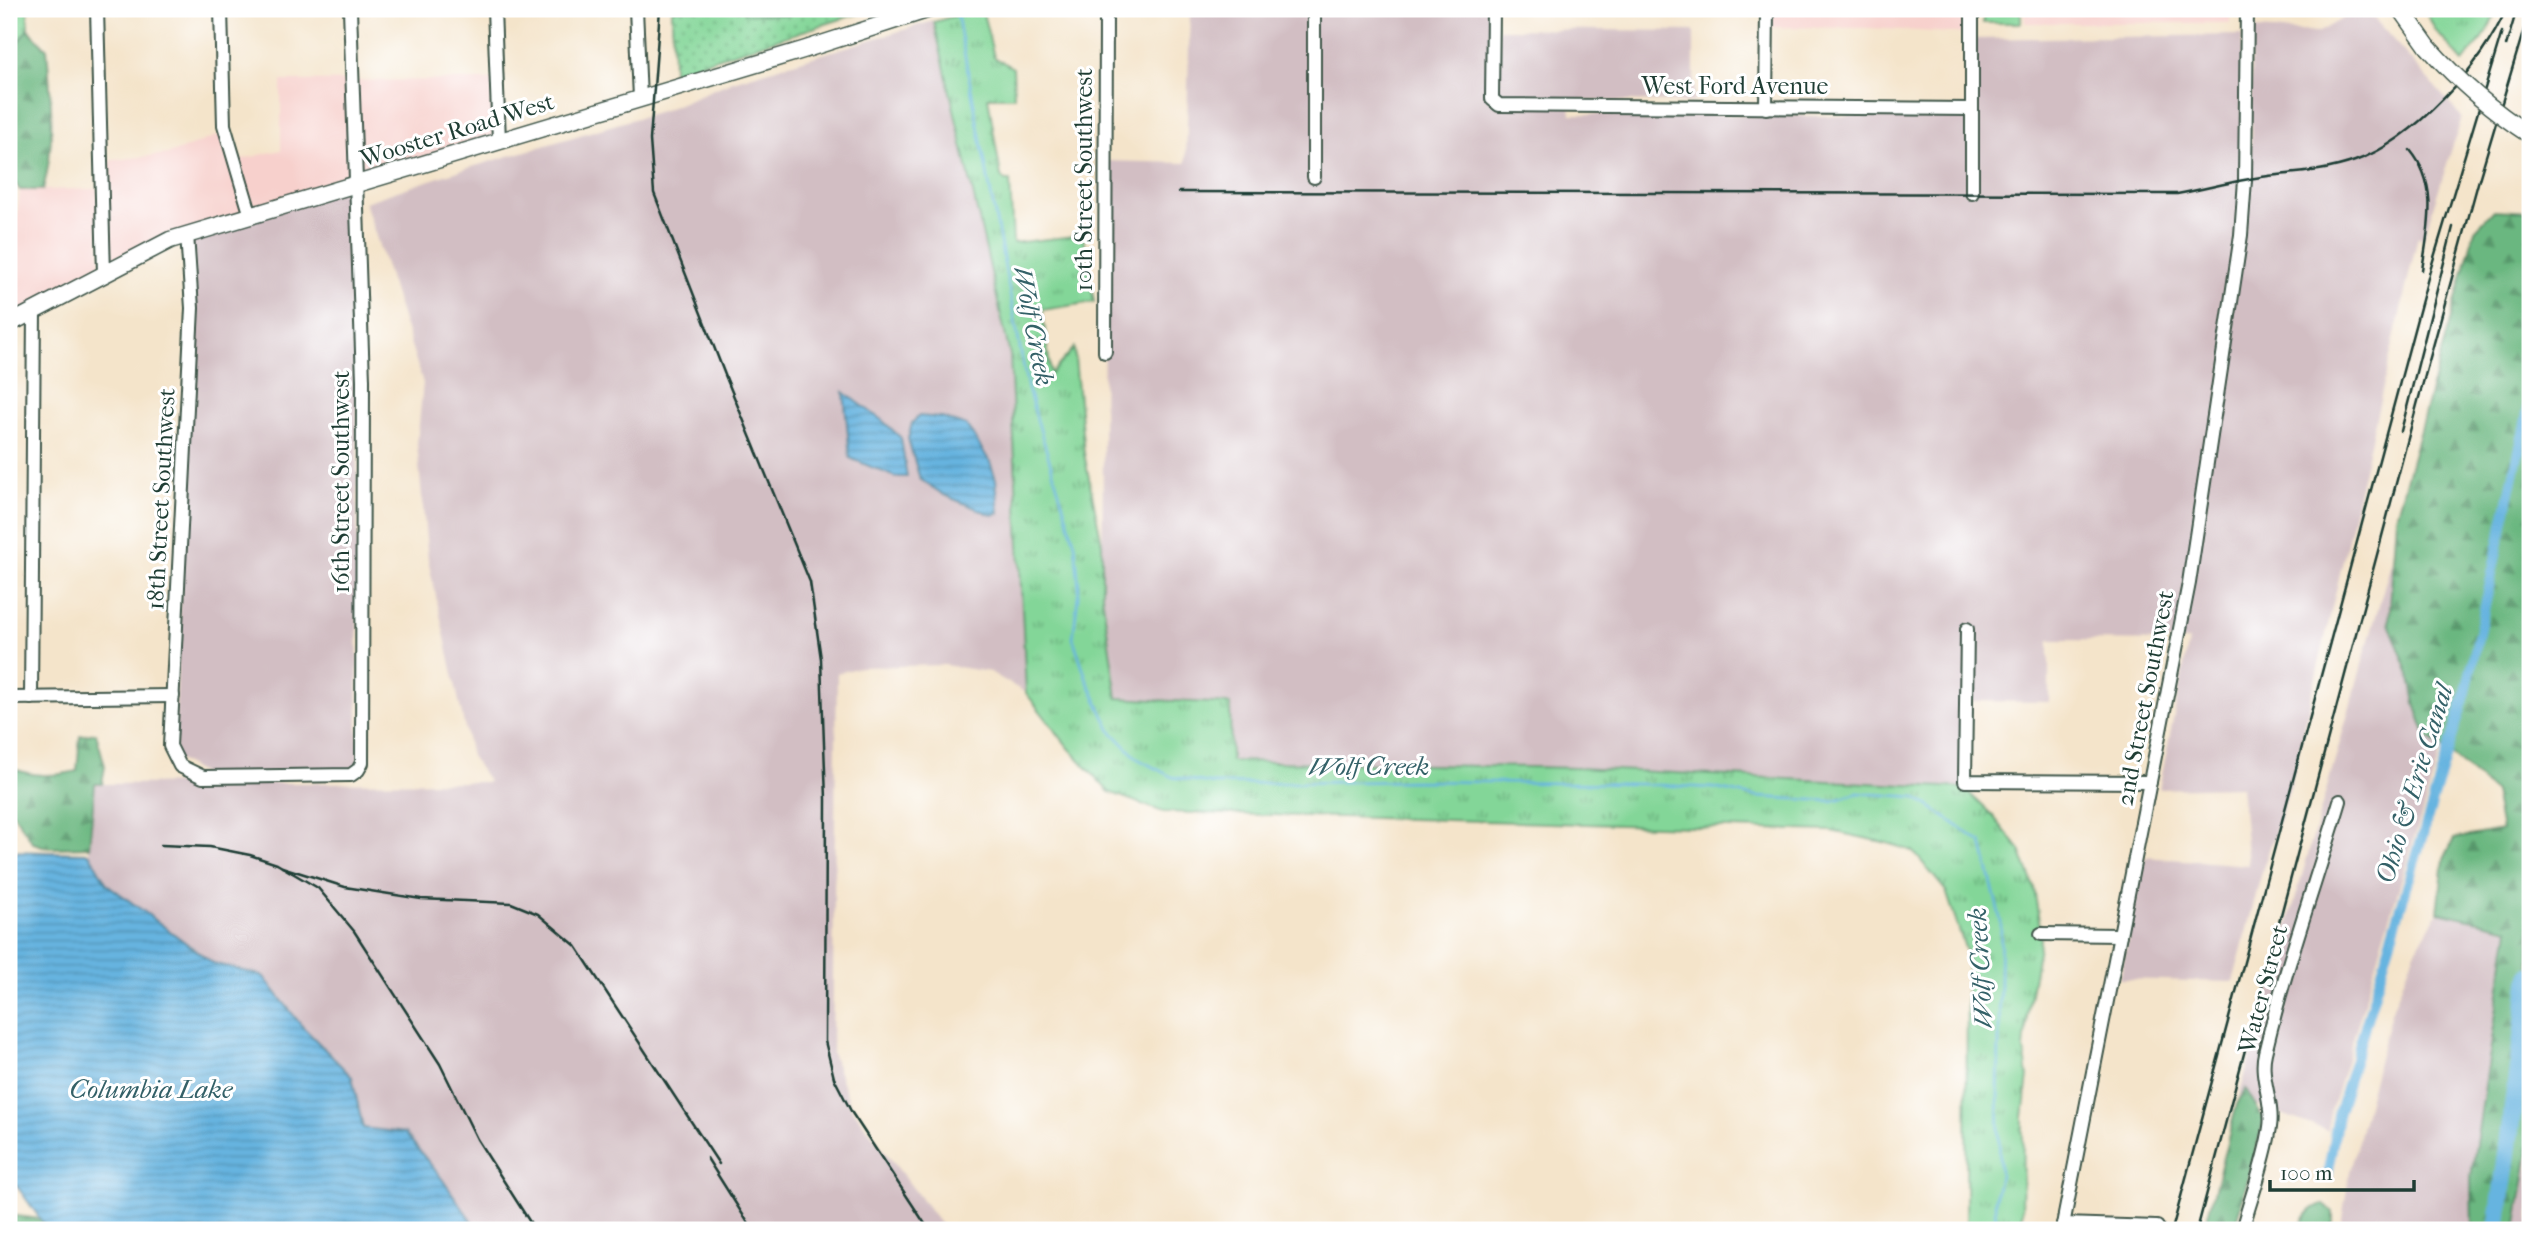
<svg xmlns="http://www.w3.org/2000/svg" width="2539" height="1239" font-family="'IM FELL French Canon',serif">
<style>
.built{fill:#f7d0cc}
.industrial{fill:#d2bec3}
.grass{fill:url(#grass-tufts);stroke:#518a66;stroke-width:2}
.forest{fill:url(#forest-firs);stroke:#447a5a;stroke-width:2}
.park{fill:url(#park-dots);stroke:#518a66;stroke-width:2}
.pitch{fill:#83d698;stroke:#518a66;stroke-width:2}
.water{fill:url(#water-rules);stroke:#42788a;stroke-width:2}
.lines{fill:none;stroke-linecap:round;stroke-linejoin:round}
.stream{stroke:#66b4e0;stroke-width:2.5}
.canal{stroke:#66b4e0;stroke-width:10}
.river{stroke:#66b4e0;stroke-width:18}
.minor-casing{stroke:#3f564a;stroke-width:16}
.major-casing{stroke:#3f564a;stroke-width:19}
.minor{stroke:#fff;stroke-width:12}
.major{stroke:#fff;stroke-width:16}
.rail{stroke:#1f3d34;stroke-width:2.5}
.major-bridge-casing{stroke:#3f564a;stroke-width:19;stroke-linecap:butt}
.major-bridge{stroke:#fff;stroke-width:16}
.labels{text-anchor:middle;stroke-width:6;stroke-linejoin:round;paint-order:stroke}
.street-label{font-size:24px;fill:#1f3d34;stroke:#fff}
.water-label{font-size:26px;font-style:italic;fill:#346168;stroke:#fff}
</style>
<defs>
<pattern id="grass-tufts" width="24" height="20" patternUnits="userSpaceOnUse" patternTransform="scale(1.75)"><rect width="24" height="20" fill="#83d698"/><path d="M3 7l-1-3M5 7V3M7 7l1-3M15 17l-1-3M17 17v-4M19 17l1-3" fill="none" stroke="#6baf7d"/></pattern>
<pattern id="forest-firs" width="22" height="20" patternUnits="userSpaceOnUse" patternTransform="scale(1.75)"><rect width="22" height="20" fill="#6ab780"/><path d="M5 1l3.5 6h-7zM16 11l3.5 6h-7z" fill="#57966a"/></pattern>
<pattern id="park-dots" width="8" height="8" patternUnits="userSpaceOnUse" patternTransform="scale(1.75)"><rect width="8" height="8" fill="#83d698"/><path d="M2 2h.1M6 6h.1" fill="none" stroke="#6baf7d" stroke-width="1.8" stroke-linecap="round"/></pattern>
<pattern id="water-rules" width="6" height="5" patternUnits="userSpaceOnUse" patternTransform="scale(1.75)"><rect width="6" height="5" fill="#66b4e0"/><path d="M0 2.5h6" fill="none" stroke="#5394b6"/></pattern>
</defs>
<rect width="100%" height="100%" fill="#fff"/>
<filter id="ink" filterUnits="userSpaceOnUse"><feTurbulence type="fractalNoise" baseFrequency=".0143" numOctaves="2"/><feDisplacementMap in="SourceGraphic" scale="14" xChannelSelector="R" yChannelSelector="G"/><feConvolveMatrix kernelMatrix="1 2 1 2 8 2 1 2 1" color-interpolation-filters="sRGB"/></filter>
<filter id="wash" filterUnits="userSpaceOnUse"><feTurbulence type="fractalNoise" baseFrequency=".00686" numOctaves="4" result="noise"/><feDisplacementMap in="SourceGraphic" scale="28" xChannelSelector="R" yChannelSelector="G"/><feGaussianBlur stdDeviation="1.57" result="paint"/><feColorMatrix in="noise" values="0 0 0 0 0 0 0 0 0 0 0 0 0 0 0 0 0 1.4 0 .05"/><feComposite in="paint" operator="in"/></filter>
<g filter="url(#wash)">
<rect width="100%" height="100%" fill="#f4e4ca"/>
<g class="built">
<path d="M1767,9H1972L1969,34L1868,28L1767,27Z"/>
<path d="M2024,9H2230V23H2025Z"/>
<path d="M496,80L499,141L251,216L234,161L281,150V81Z"/>
<path d="M222,134L246,212L107,268L106,161L169,154Z"/>
<path d="M97,189L100,272L9,322V220H17L20,190Z"/>
</g>
<g class="industrial">
<path d="M1190,9H1493L1492,99L1570,106L1571,114L1971,117L1972,39L2242,35V188L2251,189V29L2319,32L2356,11L2371,15L2462,117L2423,239L2418,236L2291,785L2263,868L2233,982L2120,979L2145,857L2248,865L2241,787L2159,789L2189,641L2049,640V702L1966,701L1964,788L1578,768L1230,761L1229,704L1117,698L1102,595L1105,161L1186,163Z"/>
<path d="M933,21L1010,355L1026,693L990,672L944,665L860,667L837,673L832,1053L851,1107L945,1230H478L440,1176L363,1128L352,1077L302,1026L263,976L213,963L107,884L89,853L95,784L489,782L471,756L428,560L417,444L423,383L365,202L445,175L664,110L733,81Z"/>
<path d="M1498,29L1694,31V102L1499,100L1497,93Z"/>
<path d="M356,185L358,770L209,778L174,757L192,308L187,234Z"/>
<path d="M2394,552L2389,623L2409,674L2416,707L2427,737L2442,747L2329,1118L2328,1131L2257,1105L2246,1089L2237,1104Z"/>
<path d="M2438,912L2509,927L2471,1177L2472,1230H2340L2350,1171L2391,1012L2414,954Z"/>
<path d="M2530,1145V1230H2516L2524,1175Z"/>
</g>
<g class="grass">
<path d="M9,9H28V29L15,46V74L9,75Z"/>
<path d="M978,9H982L994,57L1013,68L1014,97H988L1001,177L1005,181H1010L1013,243L1083,235L1094,302L1042,310L1051,374L1074,348L1084,453L1102,544V595L1117,698L1230,704L1231,761L1578,768L1964,788L1993,816L2020,850L2034,888L2041,934L2027,1017L2024,1049L2028,1076L2023,1117L2022,1230H1966L1967,954L1946,891L1913,851L1883,842L1831,831L1163,812L1109,792L1069,748L1026,693L1010,355L934,22Z"/>
<rect x="1983" y="9" width="38" height="14"/>
<path d="M2425,9H2497L2487,32L2463,62L2435,30Z"/>
</g>
<g class="forest">
<path d="M28,29L47,49C51,98 56,142 43,190H20L11,177L9,162V75L15,74V46Z"/>
<path d="M2494,210L2530,212V1145L2516,1230H2472L2471,1177L2509,928L2438,912L2444,859L2454,839L2501,830L2494,792L2448,752L2427,737L2416,707L2409,674L2389,623L2396,517L2475,230Z"/>
<path d="M96,733L105,766L102,784H95L89,847L49,848L33,843L9,807V767C32,777 53,777 77,771L80,736Z"/>
<path d="M2246,1089L2264,1120L2234,1230H2204L2237,1104Z"/>
<path d="M2323,1204L2333,1212V1223L2325,1230H2298C2304,1218 2309,1208 2323,1204Z"/>
<path d="M9,1215L40,1219L48,1230H9Z"/>
</g>
<path class="park" d="M672,9H873L673,72Z"/>
<path class="pitch" d="M744,9H807L787,15L744,14Z"/>
<g class="water">
<path d="M844,392L883,421L901,438L907,477H895L850,458Z"/>
<path d="M919,416L942,418L967,426L990,462L996,479L999,513L992,515L944,495L920,479L908,439L912,423Z"/>
<path d="M9,851L89,853L107,884L213,963L263,976L302,1026L352,1077L363,1128L405,1133L440,1176L478,1230H48L19,1189L9,1180Z"/>
</g>
<g class="lines">
<path class="stream" d="M956,9L1028,390L1075,544L1079,588L1073,638L1087,680L1111,731L1138,759L1172,777L1215,784L1415,781L1640,784L1713,788L1756,797L1832,801L1858,793L1916,797L1982,843L2001,922L1998,1095L2000,1174L1995,1200L1996,1230"/>
<path class="canal" d="M2327,1176L2338,1115L2466,692L2530,401"/>
<path class="river" d="M2497,1230L2530,976"/>
</g>
</g>
<g filter="url(#ink)">
<g class="lines">
<defs>
<g id="minor">
<path d="M97,9L104,274"/>
<path d="M221,9L224,125L251,216"/>
<path d="M494,9L499,141"/>
<path d="M636,9L640,98"/>
<path d="M1314,9V177"/>
<path d="M1493,9L1492,99L1499,105L1971,109"/>
<path d="M1766,108L1767,9"/>
<path d="M1972,193V9"/>
<path d="M187,234L192,308L170,746L180,766L203,777L351,775L358,770L362,763L363,380L350,9"/>
<path d="M1105,352L1106,9"/>
<path d="M1967,629L1965,781L2150,782"/>
<path d="M9,698L173,696"/>
<path d="M31,698L34,310"/>
<path d="M2041,934L2120,935"/>
<path d="M2063,1224L2157,1227"/>
<path d="M2062,1230L2189,583L2241,235L2245,180L2247,9"/>
<path d="M2242,1230C2251,1197 2265,1161 2270,1127C2274,1103 2259,1077 2265,1053C2285,967 2315,885 2340,801"/>
</g>
<g id="major">
<path d="M2401,9L2428,47"/>
<path d="M9,324L170,240L803,50L930,9"/>
</g>
</defs>
<use href="#minor" class="minor-casing"/>
<use href="#major" class="major-casing"/>
<use href="#minor" class="minor"/>
<use href="#major" class="major"/>
<g class="rail">
<path d="M660,9L650,140L654,193L725,375L810,582L821,659L822,689L826,799L825,1041L834,1078L852,1113L929,1230"/>
<path d="M2506,46L2517,9"/>
<path d="M2410,150C2440,186 2428,228 2422,270"/>
<path d="M1179,192L2177,194C2205,189 2233,181 2261,177C2293,173 2324,172 2355,161C2414,140 2483,65 2506,9"/>
<path d="M2401,431L2453,227"/>
<path d="M161,845L210,847L250,855L277,864L318,888L354,931L440,1064L477,1139L535,1230"/>
<path d="M282,867L345,887L421,899L511,903L538,914L576,946L719,1164"/>
<path d="M707,1158L750,1226"/>
<path d="M2172,1230L2429,274L2502,32"/>
<path d="M2197,1230L2418,401L2478,183L2530,9"/>
</g>
<defs>
<path id="major-bridge" d="M2428,47C2459,82 2491,110 2530,135"/>
</defs>
<use href="#major-bridge" class="major-bridge-casing"/>
<use href="#major-bridge" class="major-bridge"/>
</g>
</g>
<g class="labels">
<g class="street-label">
<text x="1735" y="94">West Ford Avenue</text>
<text transform="translate(457 130) rotate(-17)" y="8">Wooster Road West</text>
<text transform="translate(1084 180) rotate(-90)" y="8">10th Street Southwest</text>
<text transform="translate(341 482) rotate(-90)" y="8">16th Street Southwest</text>
<text transform="translate(161 499) rotate(-87)" y="8">18th Street Southwest</text>
<text transform="translate(2145 698) rotate(-79)" y="8">2nd Street Southwest</text>
<text transform="translate(2263 989) rotate(-75)" y="8">Water Street</text>
</g>
<g class="water-label">
<text transform="translate(1034 326) rotate(79)" y="9">Wolf Creek</text>
<text x="1369" y="775">Wolf Creek</text>
<text transform="translate(2414 784) rotate(-73)" y="9">Ohio &amp; Erie Canal</text>
<text transform="translate(1980 968) rotate(-93)" y="9">Wolf Creek</text>
<text x="151" y="1098">Columbia Lake</text>
</g>
</g>
<rect width="2539" height="1239" fill="none" stroke="#fff" stroke-width="35"/>
<path d="M2270 1180v10h144v-10" fill="none" stroke="#1f3d34" stroke-width="3.5"/>
<text x="2280" y="1180" font-size="21" fill="#1f3d34" stroke="#ffffff" stroke-width="5" paint-order="stroke">100 m</text>
</svg>
